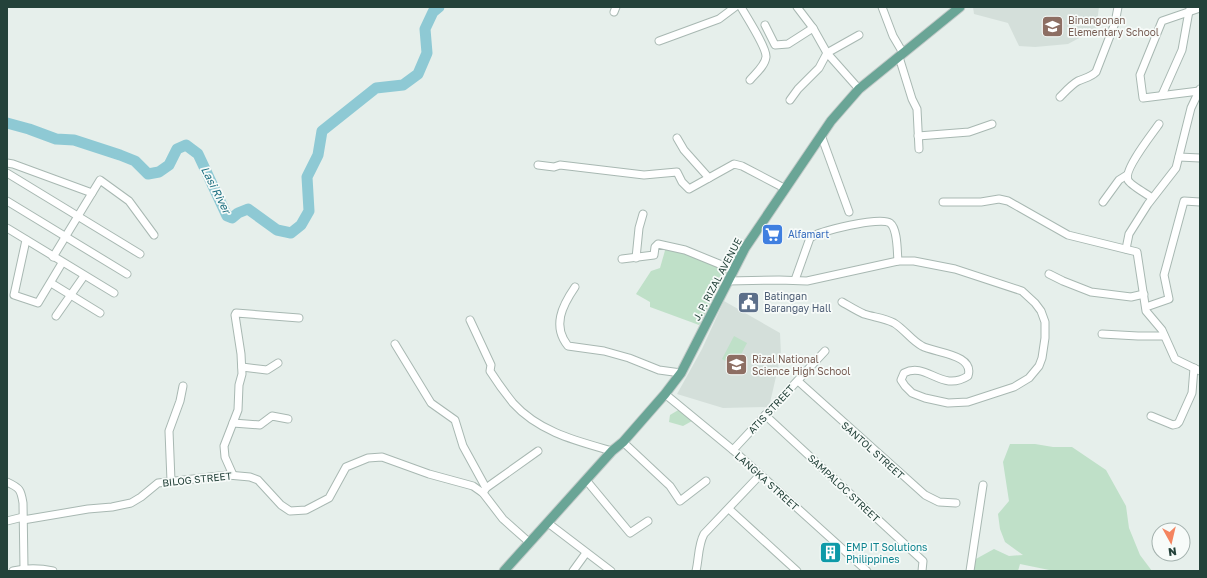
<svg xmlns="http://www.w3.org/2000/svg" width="1207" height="578" font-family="'Golos Text',sans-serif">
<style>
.built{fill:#d4dfda}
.green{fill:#bfe0c8}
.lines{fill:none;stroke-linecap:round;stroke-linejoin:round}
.river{stroke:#8ec9d4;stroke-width:11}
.minor-casing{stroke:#a8b8b2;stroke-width:9}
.major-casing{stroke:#c2cac8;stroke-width:11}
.minor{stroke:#fff;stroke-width:7}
.major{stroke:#6aa596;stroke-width:9}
.labels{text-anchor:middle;stroke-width:3.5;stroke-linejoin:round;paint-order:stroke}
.education-label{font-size:10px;fill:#785e54;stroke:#f7fbf9;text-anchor:start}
.shop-label{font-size:10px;fill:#366cbe;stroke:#f7fbf9;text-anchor:start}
.street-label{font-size:10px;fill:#24423a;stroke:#f7fbf9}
.service-label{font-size:10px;fill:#4e5e75;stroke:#f7fbf9;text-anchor:start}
.culture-label{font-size:10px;fill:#0d838f;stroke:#f7fbf9;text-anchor:start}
.water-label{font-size:11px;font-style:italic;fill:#1c6f80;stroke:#f7fbf9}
</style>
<rect width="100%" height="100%" fill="#e6efeb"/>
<g class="built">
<path d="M973,7H1099L1096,29L1068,44L1035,47L1019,46L1008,23L974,14Z"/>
<path d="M724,301L780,333L781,355L769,407L723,408L677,394L702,349Z"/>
</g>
<g class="green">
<path d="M666,247L676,249L728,269L699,325L650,307V302L636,294L651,271L660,268Z"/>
<path d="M734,336L747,343L735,366L722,359Z"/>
<path d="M680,409L692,418V421L683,426L669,422L670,415Z"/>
<path d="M1010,444H1035L1053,447H1072L1106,470L1126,506L1129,528L1140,555L1152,571H1054L1020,564L1018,571H970L974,560L994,549L1009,556L1023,555L1005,542L1000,529L998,514L1009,501L1003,462Z"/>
</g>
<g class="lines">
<path class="river" d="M7,123L29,129L56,139L74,140L120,155L135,161L148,174L159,172L169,165L177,149L186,145L198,154L227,216L232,218L238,213L248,209L277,230L291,233L301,225L309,211L307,177L318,155L322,131L376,88L403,85L418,74L427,53L425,29L433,12L439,7"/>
<defs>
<g id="minor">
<path d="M741,7C746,16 767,48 766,57C765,66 755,74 750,80"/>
<path d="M797,7L813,28L827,53L859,89"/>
<path d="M882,7L893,36L903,53"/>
<path d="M1200,8L1162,21L1140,75L1143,98L1199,91L1200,92"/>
<path d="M614,12L616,7"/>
<path d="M765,25L775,45L788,44L813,28"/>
<path d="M659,41L719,19L735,7"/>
<path d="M899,57L912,99L917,109L919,149"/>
<path d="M1162,95L1182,50L1189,11"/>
<path d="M1060,97C1066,91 1071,85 1078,81C1085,78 1091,77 1096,72L1115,23L1118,7"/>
<path d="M790,100L798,89L819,68L827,53L859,35"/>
<path d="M821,135L849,212"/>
<path d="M918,136L969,132L992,124"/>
<path d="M677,138L684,150L709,178"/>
<path d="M1179,157L1200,158"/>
<path d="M7,163L13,164L92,193"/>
<path d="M538,165L554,167L560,165L644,175L677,172L682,182L689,189L734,164L742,166L784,188"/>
<path d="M7,173L140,254"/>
<path d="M1152,198C1147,194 1130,185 1128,180C1123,170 1153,133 1159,124"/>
<path d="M7,201L127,274"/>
<path d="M943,202H981L999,199L1008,201L1068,235L1137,252L1146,311L1162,330L1175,359L1200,371"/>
<path d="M1103,202L1119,180L1127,175"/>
<path d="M7,228L114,293"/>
<path d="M26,240L14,295L38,303L62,263"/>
<path d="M1126,249L1129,234L1148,204L1176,168L1191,108L1200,89"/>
<path d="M53,257L100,180L129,201L154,235"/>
<path d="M636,258L639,228L643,214"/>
<path d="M622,259L654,255L655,247L658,244L685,250L734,270"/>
<path d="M1049,274L1063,281L1091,292L1131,297L1144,294"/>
<path d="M795,280L810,238C819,231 881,216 890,223C898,229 897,252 898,261"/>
<path d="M728,281L779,280L807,281L898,261H914L955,269L1022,291L1035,303L1041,311L1045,322V338L1042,358L1039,366L1029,378L1014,387L968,402L948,403L925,398L912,393L905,386L901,380L904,373C927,361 941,393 968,376C975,354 935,353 922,346C912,341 904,329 894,323C885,318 873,317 864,314C857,311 849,306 842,302"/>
<path d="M51,283L100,313"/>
<path d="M575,287C562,306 552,326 568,346L604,351L629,358L659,370L681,373"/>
<path d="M1146,307L1169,299L1164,275L1184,201L1200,202"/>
<path d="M56,316L84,276"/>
<path d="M470,320L491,365L490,371C497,382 505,393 513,403C539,432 577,441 612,451"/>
<path d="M1102,334L1138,336H1164"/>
<path d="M395,344L431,403L455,420L463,446L486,488L483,493"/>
<path d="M242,367L267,370L278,363"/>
<path d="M798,381L925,495L939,502L956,503"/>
<path d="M665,394L733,450L867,571"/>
<path d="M765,415L923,561L922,571"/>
<path d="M1151,416L1173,425L1177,424L1179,422L1192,393L1194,368"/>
<path d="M233,423L260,425L272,416L288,419"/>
<path d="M623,442L670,486L680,501L706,481"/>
<path d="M733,450L825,351"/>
<path d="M233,475L225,457L224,446L238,410L239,385L242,374L241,354L235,315L236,313L299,318"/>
<path d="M586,480L630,533L648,521"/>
<path d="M171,481L169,431L180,401L183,386"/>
<path d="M7,482C20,488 21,490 23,503L24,568"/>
<path d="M486,488L538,451"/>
<path d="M729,509L797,571"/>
<path d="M23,520L88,509L112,507L131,503L141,497L158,483L228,475L250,477L258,480L281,505L290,511L306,510L329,498L346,467L368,458L382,457L429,474L473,486L483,493L503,519L530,543"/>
<path d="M7,521L23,517"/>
<path d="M548,523L611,571"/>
<path d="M13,571C27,568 39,568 53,571"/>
<path d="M573,571L586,553"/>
<path d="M696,571C699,558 698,545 704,534L760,475"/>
<path d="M970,571L983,485"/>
</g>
<path id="major" d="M504,571L612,451L623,442L665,394L681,373L745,248L831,121L859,89L960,7"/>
</defs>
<use href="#minor" class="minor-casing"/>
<use href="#major" class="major-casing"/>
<use href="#minor" class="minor"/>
<use href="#major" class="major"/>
</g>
<defs>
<symbol id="school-square" viewBox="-11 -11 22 22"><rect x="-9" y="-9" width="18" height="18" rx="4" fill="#8d6e63" stroke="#f7fbf9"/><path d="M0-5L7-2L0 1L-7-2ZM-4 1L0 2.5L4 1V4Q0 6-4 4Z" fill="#fff"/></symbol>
<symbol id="supermarket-square" viewBox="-11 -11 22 22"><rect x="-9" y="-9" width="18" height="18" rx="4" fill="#3f7fe0" stroke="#f7fbf9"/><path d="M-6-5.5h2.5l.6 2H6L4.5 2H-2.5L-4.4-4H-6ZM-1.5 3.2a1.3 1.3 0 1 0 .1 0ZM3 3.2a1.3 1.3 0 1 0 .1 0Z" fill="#fff"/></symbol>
<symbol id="civic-square" viewBox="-11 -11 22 22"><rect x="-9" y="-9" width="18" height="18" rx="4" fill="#5c6f8a" stroke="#f7fbf9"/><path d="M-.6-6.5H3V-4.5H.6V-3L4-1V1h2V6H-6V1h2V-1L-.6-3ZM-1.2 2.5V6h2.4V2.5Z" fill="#fff"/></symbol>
<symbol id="building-square" viewBox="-11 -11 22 22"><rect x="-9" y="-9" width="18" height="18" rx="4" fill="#0f9aa8" stroke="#f7fbf9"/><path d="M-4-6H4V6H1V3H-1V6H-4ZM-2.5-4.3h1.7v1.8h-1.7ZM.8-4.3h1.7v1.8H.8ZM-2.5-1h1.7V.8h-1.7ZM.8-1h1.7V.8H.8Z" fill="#fff"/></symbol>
</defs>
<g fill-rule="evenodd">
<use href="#school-square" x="1040" y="14" width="25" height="25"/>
<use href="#supermarket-square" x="760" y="222" width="25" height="25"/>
<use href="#civic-square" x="736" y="290" width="25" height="25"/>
<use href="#school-square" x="724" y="352" width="25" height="25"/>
<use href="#building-square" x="818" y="540" width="25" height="25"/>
</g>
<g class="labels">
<g class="education-label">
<text x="1068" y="24">Binangonan<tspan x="1068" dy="12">Elementary School</tspan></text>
<text x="752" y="363">Rizal National<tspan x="752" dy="12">Science High School</tspan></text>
</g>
<g class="shop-label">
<text x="788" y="238">Alfamart</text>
</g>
<g class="street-label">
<text transform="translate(717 279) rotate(-62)" y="4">J. P. RIZAL AVENUE</text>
<text transform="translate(771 409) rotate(-47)" y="4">ATIS STREET</text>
<text transform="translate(873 450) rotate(42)" y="4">SANTOL STREET</text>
<text transform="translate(197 479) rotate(-6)" y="4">BILOG STREET</text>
<text transform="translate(767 481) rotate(42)" y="4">LANGKA STREET</text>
<text transform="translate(844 488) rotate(43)" y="4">SAMPALOC STREET</text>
</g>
<g class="service-label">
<text x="764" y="300">Batingan<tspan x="764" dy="12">Barangay Hall</tspan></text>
</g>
<g class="culture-label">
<text x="846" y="551">EMP IT Solutions<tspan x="846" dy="12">Philippines</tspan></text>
</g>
<g class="water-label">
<text transform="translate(216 190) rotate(63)" y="4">Lasi River</text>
</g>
</g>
<rect width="1207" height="578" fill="none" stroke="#24423a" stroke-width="16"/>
<g transform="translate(1171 542) rotate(172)"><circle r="19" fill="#f7fbf9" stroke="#a3b1ad"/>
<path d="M0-3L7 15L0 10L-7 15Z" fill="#f4845f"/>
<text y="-6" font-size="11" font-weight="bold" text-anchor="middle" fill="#24423a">N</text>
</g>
</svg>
